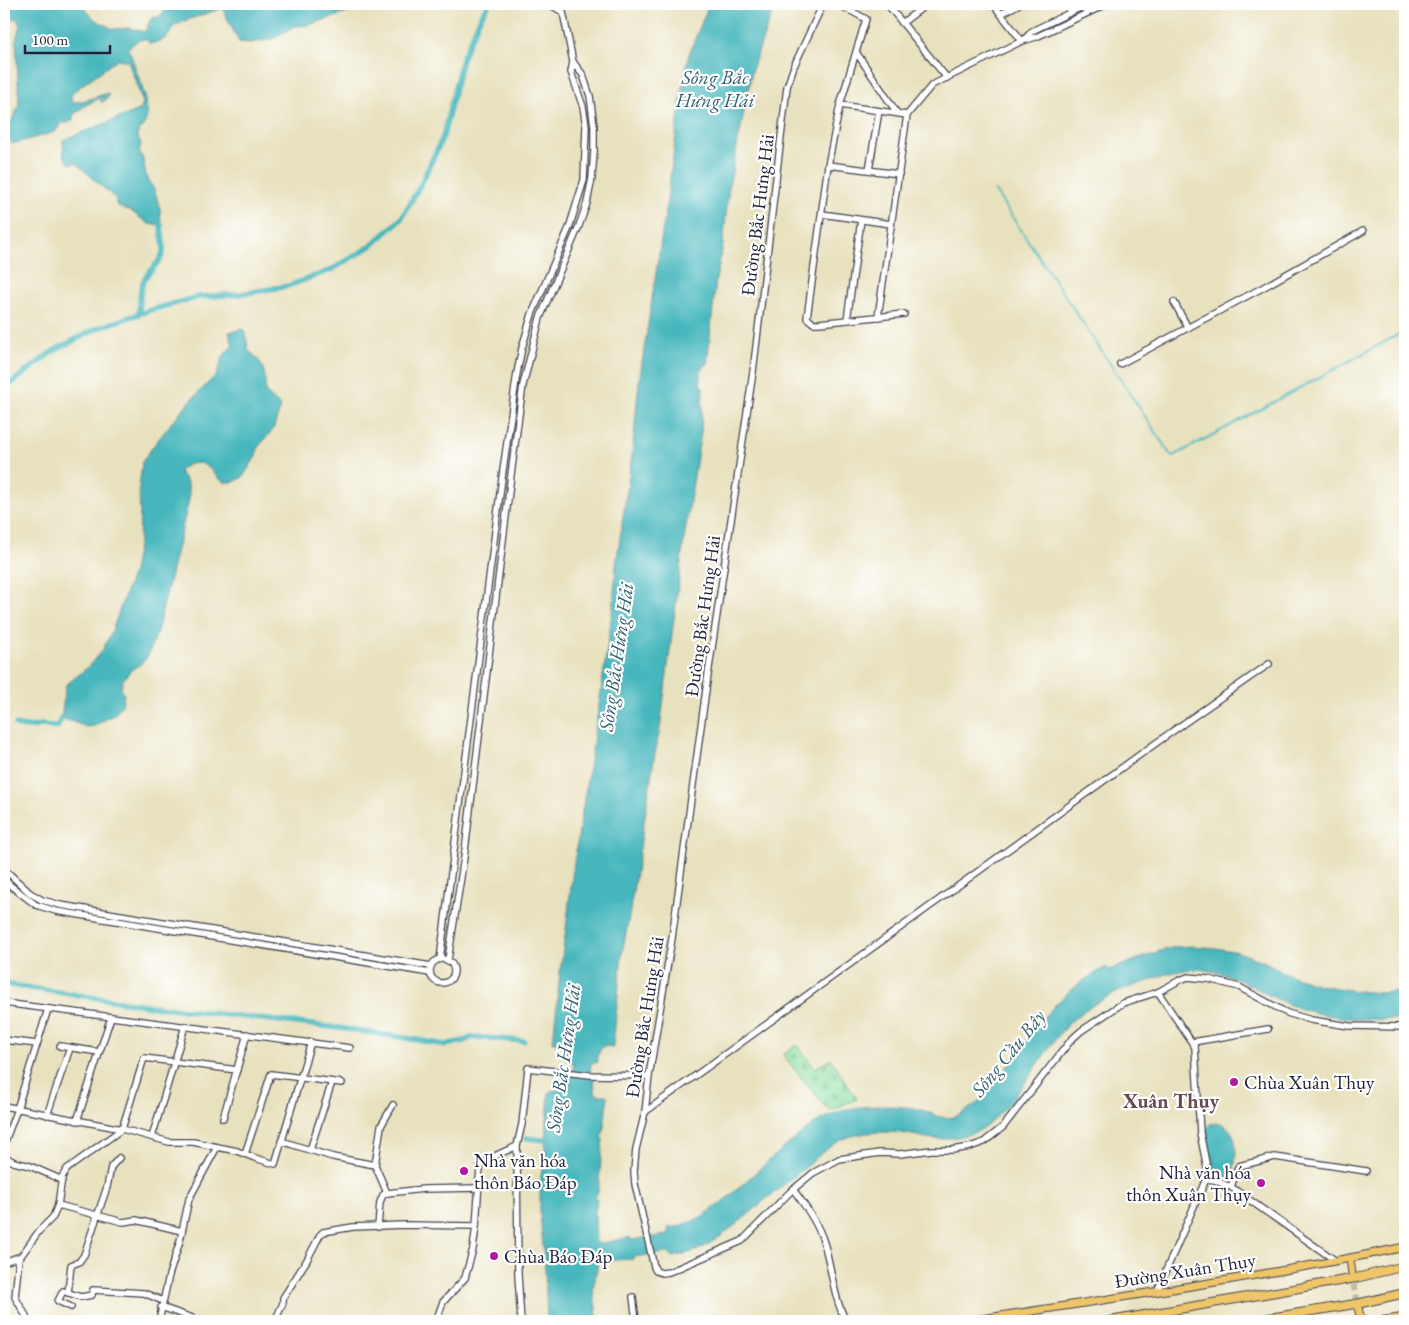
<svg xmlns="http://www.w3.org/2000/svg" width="1409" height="1325" font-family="'EB Garamond',serif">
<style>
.cemetery{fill:url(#cemetery-stones);stroke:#56806e}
.water{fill:#47b7bd;stroke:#346c7c}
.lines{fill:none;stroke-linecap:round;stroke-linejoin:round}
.stream{stroke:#47b7bd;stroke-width:2}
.canal{stroke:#47b7bd;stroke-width:5.5}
.major-tunnel{stroke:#c0bba3;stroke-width:7;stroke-dasharray:7 3.5;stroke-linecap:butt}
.minor-casing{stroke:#403f4e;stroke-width:8}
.major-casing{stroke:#403f4e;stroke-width:9}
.highway-casing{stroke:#403f4e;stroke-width:10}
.minor{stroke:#fff;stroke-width:5.5}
.major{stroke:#eec569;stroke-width:7}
.highway{stroke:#eec569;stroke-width:8}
.poi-dot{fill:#b5179e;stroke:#fff;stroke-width:2}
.labels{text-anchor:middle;stroke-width:4.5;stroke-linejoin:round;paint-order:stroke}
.street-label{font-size:19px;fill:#22223b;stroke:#fff}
.poi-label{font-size:19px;fill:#22223b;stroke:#fff;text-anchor:start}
.water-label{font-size:20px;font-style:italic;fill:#315e6f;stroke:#fff}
.neighbourhood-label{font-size:20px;font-weight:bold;fill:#684b51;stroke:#fff}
</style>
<defs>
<pattern id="cemetery-stones" width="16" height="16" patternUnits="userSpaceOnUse" patternTransform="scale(1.25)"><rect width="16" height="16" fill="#89dea0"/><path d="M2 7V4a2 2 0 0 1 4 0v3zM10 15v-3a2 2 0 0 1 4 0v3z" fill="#76be8b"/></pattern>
</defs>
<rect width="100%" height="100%" fill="#fff"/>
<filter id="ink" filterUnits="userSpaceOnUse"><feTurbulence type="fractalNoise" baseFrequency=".02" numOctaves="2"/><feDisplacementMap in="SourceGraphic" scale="10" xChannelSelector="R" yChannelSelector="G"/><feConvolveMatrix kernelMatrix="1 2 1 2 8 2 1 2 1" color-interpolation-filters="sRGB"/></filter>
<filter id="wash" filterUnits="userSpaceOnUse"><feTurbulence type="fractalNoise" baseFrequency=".0096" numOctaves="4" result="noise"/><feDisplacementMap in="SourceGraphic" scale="20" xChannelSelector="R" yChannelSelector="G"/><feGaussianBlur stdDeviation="1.12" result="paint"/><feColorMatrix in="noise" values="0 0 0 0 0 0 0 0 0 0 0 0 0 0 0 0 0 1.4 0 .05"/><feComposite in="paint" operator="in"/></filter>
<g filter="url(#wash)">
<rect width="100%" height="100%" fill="#e8e1bd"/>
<path class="cemetery" d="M797,1045L815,1068L831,1059L857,1099L829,1111L783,1055Z"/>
<g class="water">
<path d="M4,4H82L87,11L96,20L113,29L129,28L145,32L151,18L160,17C166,6 175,5 186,4H355L353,11L308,25L295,26L272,39L250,43L239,42L225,14L223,8L187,20L174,26C170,38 162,41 150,44L146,39L138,40L127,49L130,52L146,99L145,105C150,111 146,120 143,127L140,129L137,135L141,144L139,151L143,159L147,179L154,189L160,208L161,225L149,224L129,210L121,208L116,204V199L76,163L70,164L64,157L63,140L141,109L143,103L128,61L118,59L74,91L71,96L72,103L80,101H83L108,93L109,97L103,102L100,101L104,98L102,97L86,105L73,115V120L68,123H62L55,132L12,144L7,131L19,105L16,40L20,25L17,19L4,18Z"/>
<path d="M709,4H777L769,21L753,67L729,187L723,245L716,280L707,364L704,365L701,373L700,385L703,387L701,432L684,539L660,729L654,759L629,917L622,954L613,1047L604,1046L600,1050L596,1063H591L590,1078L594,1079L595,1092L598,1095H606L608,1097L603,1134L601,1137L603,1139L598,1193L595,1197L597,1200L595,1213L596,1242L599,1244L630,1237L631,1240L666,1235L669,1233L668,1228C673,1227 678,1227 683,1225C707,1217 726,1199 745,1182C763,1166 780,1150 799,1136C805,1131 811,1126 817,1122C825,1117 836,1113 845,1110C861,1105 896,1105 913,1108C937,1112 944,1127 969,1109C990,1094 1003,1072 1018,1052C1041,1017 1069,985 1107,967L1109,970L1160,951L1175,947L1194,946L1216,948L1238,952L1261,960L1290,975L1319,985L1349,990L1378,993L1405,991V1019C1372,1021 1336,1019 1304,1010C1263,998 1226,961 1180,971C1169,973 1158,977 1148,981C1115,992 1084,1005 1061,1032C1036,1064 1016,1103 984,1128C974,1135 946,1140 934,1139C923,1138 912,1134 901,1133C883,1131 863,1132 846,1138C831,1144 817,1157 805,1168C786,1183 767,1198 749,1214C735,1225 720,1238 704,1247C695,1252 683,1255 672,1257L669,1253H666L633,1257V1259L597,1261V1270L593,1289L598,1321H547L545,1268L540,1214V1182L545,1149L549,1093L552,1090H559L561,1089L563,1076H572L574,1063L568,1061L564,1046L562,1042H553L561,963L565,937L573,869L600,698L613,606L616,565L632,455L639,382L666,208L683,82L689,54Z"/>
<path d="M243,329L246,334L248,350C266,365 264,370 266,393L281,406L273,430L259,446L255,458L243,477L234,482H224L218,478L209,468L201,463L190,464L182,468L179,472C189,482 189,486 189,500L157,632L148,656L141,664L131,670L123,680L121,688L124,695L122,705L115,714L94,726L87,727L61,718L66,685L87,668L103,649L112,631L133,572L139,539L140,513L139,488L142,462L157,441L181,411L193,398L217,374L222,359L227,351L233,346L229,332Z"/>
<path d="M1220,1123C1241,1130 1238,1163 1230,1179L1214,1175L1205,1129L1210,1124Z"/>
</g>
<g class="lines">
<path class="stream" d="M995,191L1172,457L1405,331"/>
<g class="canal">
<path d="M139,314C140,302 139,284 147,275C152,268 161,262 163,252C165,244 161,234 161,225"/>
<path d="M4,389L53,351L98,328L150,310L199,297L240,294L288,286L331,270L371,246L401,219L421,184L443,137L462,59L481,16L489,4"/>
<path d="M16,725C26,728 31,727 41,725C47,725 53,727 58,726L61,718"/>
<path d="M4,984L151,1006L339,1028L406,1038L445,1045L464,1041L473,1037L524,1041"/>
<path d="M527,1138L553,1141"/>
</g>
</g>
</g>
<g filter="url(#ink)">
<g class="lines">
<path class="major-tunnel" d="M1352,1274L1358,1307"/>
<defs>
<g id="minor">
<path d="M823,4L794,66L787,87L753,372L708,675L672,938L649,1076L645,1112L636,1149L634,1171L635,1184L654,1267L656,1271L662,1273L669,1272L742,1241L790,1192L813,1173L839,1159L880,1153L900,1154L931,1150H952L970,1147L984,1142L1003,1127L1071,1040L1081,1031L1123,1003L1158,992L1180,980L1188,977L1208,979L1239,987L1287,1013L1311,1020L1349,1026L1405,1027"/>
<path d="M838,4L866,19L856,52"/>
<path d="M865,4L868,5L870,4"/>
<path d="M887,4L947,78"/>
<path d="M993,4L1022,41"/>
<path d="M1001,14L1019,4"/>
<path d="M902,23L927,4"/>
<path d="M1024,40L1032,31L1088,4"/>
<path d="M840,105L907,115"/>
<path d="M897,113L856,52L840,105L828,165L807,318L813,323H819L904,314"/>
<path d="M907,115L932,85L1022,41L1036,37L1107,4"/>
<path d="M828,165L899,174"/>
<path d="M869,170L879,111"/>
<path d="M822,214L891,224"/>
<path d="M1174,302L1188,328"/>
<path d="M878,317L907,115"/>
<path d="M847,320L861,220"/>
<path d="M1120,364L1262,288L1363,231"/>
<path d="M4,869L30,893L42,900L60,905L431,966"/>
<path d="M4,879L11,886L36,905L56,911L430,973"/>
<path d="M440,959L503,470L517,373L522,348L532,314L569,228L584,180L586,126L583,107L571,72L573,62L563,12L549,4"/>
<circle cx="442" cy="971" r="12"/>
<path d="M448,960L465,851L511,475L523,385L540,318L579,226L587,203L592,178L594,152V126L590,96L583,75L573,62"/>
<path d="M1158,992L1195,1047L1200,1133L1207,1168L1206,1179L1214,1180L1231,1187L1336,1261"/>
<path d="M4,1003L350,1048"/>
<path d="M4,1040L37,1044"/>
<path d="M1193,1042L1268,1029"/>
<path d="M60,1046L99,1052"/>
<path d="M4,1106L122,1129L169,1142H193L237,1151L255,1158L275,1164L311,1042"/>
<path d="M645,1112L1012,847L1170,733L1269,664"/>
<path d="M47,1115L70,1048"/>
<path d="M223,1118L247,1034"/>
<path d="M77,1121L111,1017"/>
<path d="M152,1137L185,1026"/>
<path d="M281,1141L310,1150L332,1082"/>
<path d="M4,1144L17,1109L48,1009"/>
<path d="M517,1146L518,1275L521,1321"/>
<path d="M310,1150L333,1157L375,1165L387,1193"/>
<path d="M4,1153L7,1158L14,1162L30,1166L62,1180"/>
<path d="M245,1154L271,1074L342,1083"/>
<path d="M375,1165L381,1126L393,1105"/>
<path d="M1231,1187L1237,1169L1239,1166L1275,1157L1366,1171"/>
<path d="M793,1189C805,1206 818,1223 824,1243C832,1269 833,1297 846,1321"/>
<path d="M58,1205L123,1222L136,1220L182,1231"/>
<path d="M476,1226L480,1167C486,1158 507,1151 517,1146L522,1124L528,1068L590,1075L649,1076"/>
<path d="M378,1227L380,1202L383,1195L387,1193L424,1189L478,1188"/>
<path d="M19,1258L15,1297L26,1316V1321"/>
<path d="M4,1262L21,1256L39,1231L53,1217L58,1205L62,1177L67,1169L122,1129L144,1058L237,1070"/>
<path d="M1157,1291L1206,1179"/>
<path d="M68,1293L71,1265L79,1262L84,1255L107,1187L111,1167L119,1158"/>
<path d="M633,1297L636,1321"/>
<path d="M71,1307L58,1301L63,1291L81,1297L92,1295L93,1290L144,1293L163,1301"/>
<path d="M161,1307L201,1321"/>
<path d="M159,1321L169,1275L180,1241L189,1199L217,1147"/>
<path d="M275,1321L283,1303V1298L307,1260L320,1235L323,1232L353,1227L404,1225L476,1226L473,1249L465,1278L443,1302L436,1321"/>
</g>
<g id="major">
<path d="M1350,1259L1352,1274"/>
<path d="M1358,1307L1361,1321"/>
<path d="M969,1321C1114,1298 1261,1277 1405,1247"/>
<path d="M1379,1321L1405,1317"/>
</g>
<g id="highway">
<path d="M1110,1321L1356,1278L1405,1266"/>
<path d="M1251,1321L1361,1303L1405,1293"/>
</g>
</defs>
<use href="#minor" class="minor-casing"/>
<use href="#major" class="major-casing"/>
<use href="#highway" class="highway-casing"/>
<use href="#minor" class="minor"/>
<use href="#major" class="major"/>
<use href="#highway" class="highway"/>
</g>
</g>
<g class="poi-dot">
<circle cx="1234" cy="1082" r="5"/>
<circle cx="464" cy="1171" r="5"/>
<circle cx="1261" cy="1183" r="5"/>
<circle cx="494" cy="1256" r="5"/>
</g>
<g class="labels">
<g class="street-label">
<text transform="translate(757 215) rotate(-83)" y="7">Đường Bắc Hưng Hải</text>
<text transform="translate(702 616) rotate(-82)" y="7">Đường Bắc Hưng Hải</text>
<text transform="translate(644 1017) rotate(-81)" y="7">Đường Bắc Hưng Hải</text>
<text transform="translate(1185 1270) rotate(-9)" y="7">Đường Xuân Thụy</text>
</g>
<g class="poi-label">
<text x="1244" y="1089">Chùa Xuân Thụy</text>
<text x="474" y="1167">Nhà văn hóa<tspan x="474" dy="22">thôn Báo Đáp</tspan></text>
<text x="1251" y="1179" text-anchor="end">Nhà văn hóa<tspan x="1251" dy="22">thôn Xuân Thụy</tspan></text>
<text x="504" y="1263">Chùa Báo Đáp</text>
</g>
<g class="water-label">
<text x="715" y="84">Sông Bắc<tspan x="715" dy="23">Hưng Hải</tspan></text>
<text transform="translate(616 657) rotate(-82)" y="7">Sông Bắc Hưng Hải</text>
<text transform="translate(1008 1053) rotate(-51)" y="7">Sông Cầu Bây</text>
<text transform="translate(563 1058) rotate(-82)" y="7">Sông Bắc Hưng Hải</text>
</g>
<g class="neighbourhood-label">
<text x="1171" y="1108">Xuân Thụy</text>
</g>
</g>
<rect width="1409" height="1325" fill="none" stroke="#fff" stroke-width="20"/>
<path d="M25 45v8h85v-8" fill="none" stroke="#22223b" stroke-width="2.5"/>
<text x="32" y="45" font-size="15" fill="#22223b" stroke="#ffffff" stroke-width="4" paint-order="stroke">100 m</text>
</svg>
